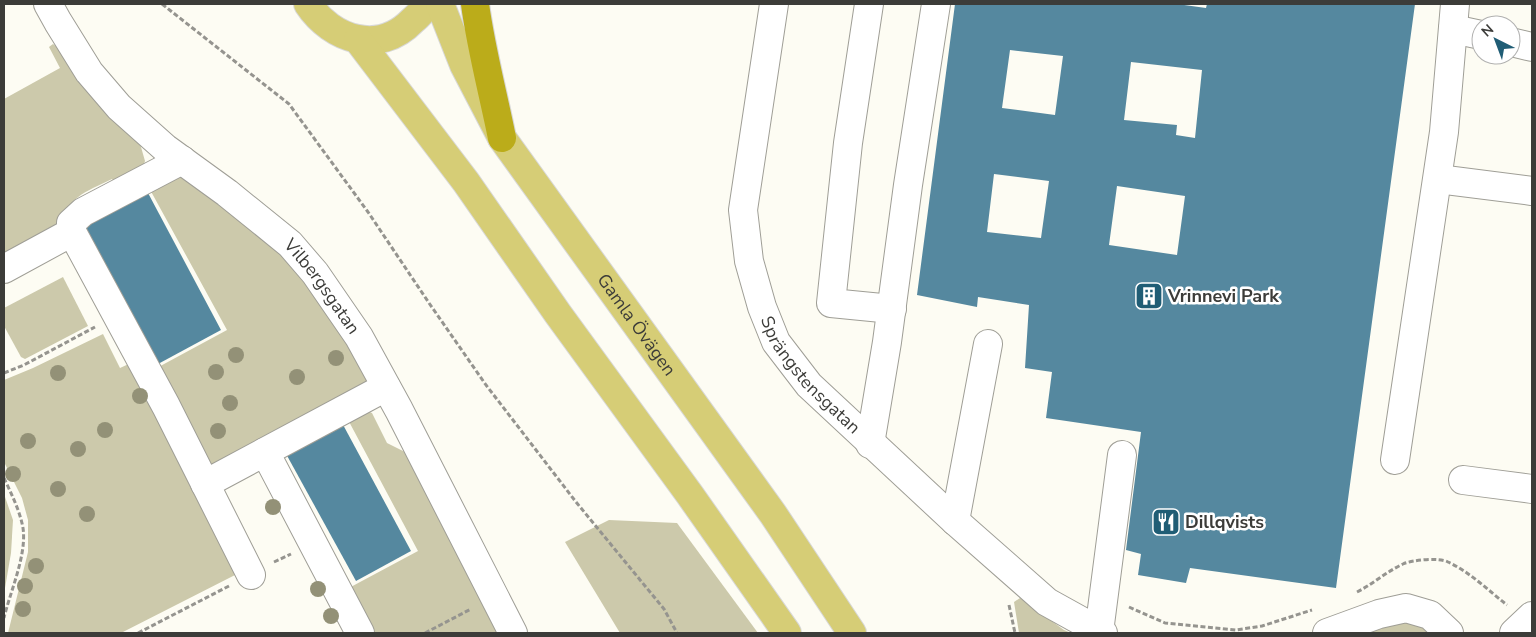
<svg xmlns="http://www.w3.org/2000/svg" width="1536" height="637" font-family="'Nunito Sans',sans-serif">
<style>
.green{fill:#ccc9ab}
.building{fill:#55889f;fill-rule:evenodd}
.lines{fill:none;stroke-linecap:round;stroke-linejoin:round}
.minor-casing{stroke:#9f9e96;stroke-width:30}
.major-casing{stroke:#d8d8d7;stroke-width:30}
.highway-casing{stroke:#d8d8d7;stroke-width:30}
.path{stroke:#95948f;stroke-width:3;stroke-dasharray:5 2.5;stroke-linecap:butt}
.minor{stroke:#fff;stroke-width:28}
.major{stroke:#d6cd76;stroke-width:28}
.highway{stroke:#bbac1a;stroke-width:28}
.tree{fill:#939177}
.labels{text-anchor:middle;stroke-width:5;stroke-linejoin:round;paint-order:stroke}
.street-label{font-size:18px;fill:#3c3c39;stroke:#fff}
.poi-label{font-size:18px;font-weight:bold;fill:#3c3c39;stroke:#fff;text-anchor:start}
</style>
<rect width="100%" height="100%" fill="#fdfcf3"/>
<g class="green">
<path d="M53,44L62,51L139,140L145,161L141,173L117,186L112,179C84,193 67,196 61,229L4,255V99L60,68L49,47Z"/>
<path d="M190,176L285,252L369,376L361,394L208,470L153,370L227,330L148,186L160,180Z"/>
<path d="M63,277L88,326L25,359L21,357L4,326V308Z"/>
<path d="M103,334L120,368L133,362L237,574L121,633H8L28,552V520L22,498L4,462V380L33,368Z"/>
<path d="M360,408L372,413L387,443L409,454L503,633H370L347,589L418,551L346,416Z"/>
<path d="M4,494L13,520L11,553L4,594Z"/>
<path d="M609,520L677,523L758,633H620L565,542Z"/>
<path d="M1020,598L1064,630L1071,633H1019L1014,602Z"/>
<path d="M1403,621L1419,624L1429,633H1362Z"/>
</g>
<g class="building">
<path d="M955,4H1177L1206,8L1207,4H1415L1336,588L1190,568L1186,583L1138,575L1141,554L1126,550L1141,432L1046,418L1052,372L1025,368L1029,305L978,297L977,307L917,295ZM1010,50L1063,56L1055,115L1002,108ZM1131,62L1202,70L1195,138L1176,135L1177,125L1124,120ZM994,174L1049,181L1041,238L987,232ZM1117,186L1185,196L1177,255L1109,245Z"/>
<path d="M148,193L221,330L158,364L85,226Z"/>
<path d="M341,421L411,551L356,581L285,452Z"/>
</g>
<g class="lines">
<defs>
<g id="minor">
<path id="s1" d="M48,4L58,22L89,72L119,107L165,148L227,193L290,244L315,273L359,337L399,410L513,633"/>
<path id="s2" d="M774,4L743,210L749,261L762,307L776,342L809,385L955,521L1047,602L1103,633"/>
<path d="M869,4L848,143L831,303L892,309"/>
<path d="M1453,29L1481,35"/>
<path d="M1511,42L1532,47"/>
<path d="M182,160L83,212L71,223L72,232L166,406L251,575"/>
<path d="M1438,179L1532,191"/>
<path d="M4,269L72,232"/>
<path d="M870,444L887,342L908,185L936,4"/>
<path d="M265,452L360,633"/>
<path d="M1395,460L1444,132L1455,4"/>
<path d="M1463,480L1532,489"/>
<path d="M205,484L386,387"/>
<path d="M955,521L988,344"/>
<path d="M1099,632L1122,455"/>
<path d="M1327,633L1379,614L1406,608L1430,615L1449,633"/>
<path d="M1514,633L1532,616"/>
</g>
<g id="major">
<path d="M308,4C332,40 379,55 412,21C418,16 423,11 427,4"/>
<path id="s3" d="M440,4L464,65L502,138L773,514L852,633"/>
<path d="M358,40L466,182L558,314L690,495L787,633"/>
</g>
<path id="highway" d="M475,4C481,49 493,93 502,138"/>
</defs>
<use href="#minor" class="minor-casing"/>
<use href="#major" class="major-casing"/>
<use href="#highway" class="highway-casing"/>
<g class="path">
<path d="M162,4L289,104L368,212L429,303L486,385L576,502L664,609L677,633"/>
<path d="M4,373L24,365L95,327"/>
<path d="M4,478C11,493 20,511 23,528C27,555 10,592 4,618"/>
<path d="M274,562L291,554"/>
<path d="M1357,592C1373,584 1386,572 1403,564C1412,560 1439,557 1448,562C1470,572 1489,591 1507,605"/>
<path d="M1009,605L1015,633"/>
<path d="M1129,607L1165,623L1236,630L1262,626L1312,610"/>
<path d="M138,633L229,586"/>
<path d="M425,633L471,609"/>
</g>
<use href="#minor" class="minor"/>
<use href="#major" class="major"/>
<use href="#highway" class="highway"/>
</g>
<g class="tree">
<circle cx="236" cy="355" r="8"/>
<circle cx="336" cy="358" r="8"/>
<circle cx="216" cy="372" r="8"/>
<circle cx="58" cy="373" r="8"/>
<circle cx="297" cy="377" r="8"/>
<circle cx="140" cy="396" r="8"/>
<circle cx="230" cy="403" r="8"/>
<circle cx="105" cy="430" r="8"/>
<circle cx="218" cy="431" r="8"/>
<circle cx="28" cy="441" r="8"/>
<circle cx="78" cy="449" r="8"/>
<circle cx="13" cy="474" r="8"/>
<circle cx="58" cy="489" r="8"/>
<circle cx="273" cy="507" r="8"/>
<circle cx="87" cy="514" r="8"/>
<circle cx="36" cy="566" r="8"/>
<circle cx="25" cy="586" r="8"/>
<circle cx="318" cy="589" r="8"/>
<circle cx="23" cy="609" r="8"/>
<circle cx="331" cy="616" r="8"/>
</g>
<defs>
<symbol id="building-square" viewBox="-11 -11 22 22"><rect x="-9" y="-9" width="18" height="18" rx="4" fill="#205d75" stroke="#fff"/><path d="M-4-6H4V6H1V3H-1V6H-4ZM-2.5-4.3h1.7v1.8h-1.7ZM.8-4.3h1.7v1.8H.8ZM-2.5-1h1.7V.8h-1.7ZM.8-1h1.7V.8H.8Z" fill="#fff"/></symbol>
<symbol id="restaurant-square" viewBox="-11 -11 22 22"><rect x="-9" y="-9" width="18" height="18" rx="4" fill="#205d75" stroke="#fff"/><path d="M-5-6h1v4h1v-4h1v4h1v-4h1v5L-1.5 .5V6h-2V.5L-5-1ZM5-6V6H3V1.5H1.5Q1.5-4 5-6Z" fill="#fff"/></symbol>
</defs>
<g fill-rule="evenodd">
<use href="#building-square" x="1133" y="280" width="32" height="32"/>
<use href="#restaurant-square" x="1150" y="506" width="32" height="32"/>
</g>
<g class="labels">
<g class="street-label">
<text dy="6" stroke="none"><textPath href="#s1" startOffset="398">Vilbergsgatan</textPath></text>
<text dy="6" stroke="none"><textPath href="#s3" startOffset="378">Gamla Övägen</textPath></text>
<text dy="6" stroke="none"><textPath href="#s2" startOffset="392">Sprängstensgatan</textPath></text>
</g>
<g class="poi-label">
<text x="1168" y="302">Vrinnevi Park</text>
<text x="1185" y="528">Dillqvists</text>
</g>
</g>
<rect width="1536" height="637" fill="none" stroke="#3c3c39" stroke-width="10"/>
<g transform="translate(1496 40) rotate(318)"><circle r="24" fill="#ffffff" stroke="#b1b1b0"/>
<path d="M0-4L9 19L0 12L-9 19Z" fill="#205d75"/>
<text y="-8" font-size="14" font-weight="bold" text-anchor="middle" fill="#3c3c39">N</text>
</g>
</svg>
